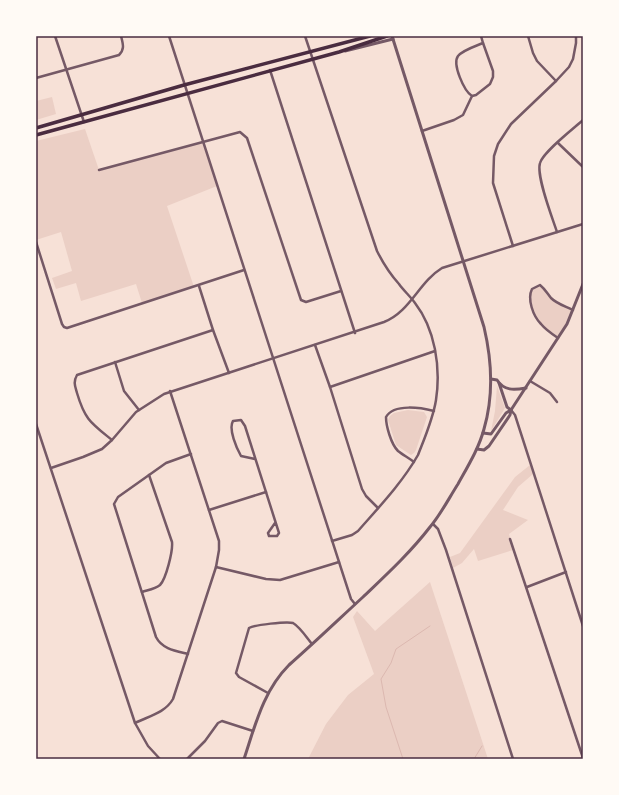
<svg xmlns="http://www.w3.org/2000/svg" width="619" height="795" font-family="Raleway,sans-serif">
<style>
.green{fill:#ebcfc5}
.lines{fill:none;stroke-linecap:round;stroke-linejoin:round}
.stream{stroke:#dcb8b0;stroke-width:1}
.minor{stroke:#755966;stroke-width:2.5}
.tertiary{stroke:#755966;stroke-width:3}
.secondary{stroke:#4a2c40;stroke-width:3.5}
.neatline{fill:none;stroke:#4a2c40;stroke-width:1.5}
</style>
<rect width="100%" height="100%" fill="#f7e1d7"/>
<g class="green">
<path d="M52,97L56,114L36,120V101Z"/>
<path d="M85,129L99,170L203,142L217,186L167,206L194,287L142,303L136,284L81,301L76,283L56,289L52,278L72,271L61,232L36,240V141Z"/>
<path d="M540,285L556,302L573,310L567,324L558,338C541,325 526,313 532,289Z"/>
<path d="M497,386L505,408L491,431L495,411Z"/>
<path d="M408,410L424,412L427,417L416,450L414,453L411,455L396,445L388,420L390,416L394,413Z"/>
<path d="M530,465L533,474L518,487L503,510L528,520L509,534L513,550L478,561L474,549L462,563L453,568L450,557L460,553L515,477Z"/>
<path d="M430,582L488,759H308L326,724L348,695L374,674L353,617L357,611L375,631Z"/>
</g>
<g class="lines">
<g class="stream">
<path d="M403,759L386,707L381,679L391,663L396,649L430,626"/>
<path d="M474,759L482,746"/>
</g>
<g class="minor">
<path d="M55,36L84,122"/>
<path d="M169,36C230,223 290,411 351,599L355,604"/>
<path d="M305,36L377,251C383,263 390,274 399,284C404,291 410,296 415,303C435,329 441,367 436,400C433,419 425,437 418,455C402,483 379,507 358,531L352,535L332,541"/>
<path d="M528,36L533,53L537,61L556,81"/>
<path d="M270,70L355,333"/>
<path d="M36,78L119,55C125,49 123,44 121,36"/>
<path d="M472,96L476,95L490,84L493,77V71L483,43"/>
<path d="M422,131L454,120L463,115L472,96C464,91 452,64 458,56C463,50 476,46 483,43L481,36"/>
<path d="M558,143L583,167"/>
<path d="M99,170L240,132L247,138L301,300L306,302L341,291"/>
<path d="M557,232C552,217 536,176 540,163C543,152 573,129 583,120"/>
<path d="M36,242L62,324L64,327L67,328L244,270"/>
<path d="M513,246L493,183L494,156L498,144L511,124L556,81L569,67L573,59L576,43V36"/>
<path d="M199,286L213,330L229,373"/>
<path d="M558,338C552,334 545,329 541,324C533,316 527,299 532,289L540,285C545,289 547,293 551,298C557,304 565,306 573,310"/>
<path d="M315,345L330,387L362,489L366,496L378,508"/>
<path d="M115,362L124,391L139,410"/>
<path d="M530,381L550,393L557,402"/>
<path d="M330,387L435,351"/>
<path d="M511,410L515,415L583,626"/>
<path d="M36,424L135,723L148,746L160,759"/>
<path d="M112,440C91,423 85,420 77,393C75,386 73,382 77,375L213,330"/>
<path d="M255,459L241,456C237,449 228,429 233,421L241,420L245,426L279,533L277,536H269L268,533L275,523"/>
<path d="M414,462C409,458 403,455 398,451C391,444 386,426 386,417C394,403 422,408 434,411"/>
<path d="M51,468L83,457L102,449L112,440L136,412L164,394L384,322C410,312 419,282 442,268L583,224"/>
<path d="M209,510L266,492"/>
<path d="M433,524L438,529L446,550L513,759"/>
<path d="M510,539L583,758"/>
<path d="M216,567L266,579L280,580L339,562"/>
<path d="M527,587L566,572"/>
<path d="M142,592C148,590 155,589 160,585C166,579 173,551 172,542L149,475"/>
<path d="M188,654C176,651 162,649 156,637L114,504L118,497L166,463L191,454"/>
<path d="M268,693L239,677L236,673L249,628C254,625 287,621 293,623C300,627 307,638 312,644"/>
<path d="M135,723C149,716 165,713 173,699L216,567L219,550V541L170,391"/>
<path d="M187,759L205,741L218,723L222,721L253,731"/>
</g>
<g class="tertiary">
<path d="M345,51L393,39"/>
<path d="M491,379L497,380C504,391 514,390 526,388"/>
<path d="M499,383L507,407L511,410"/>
<path d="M483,433L491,434L506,413L511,410"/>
<path d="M477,449L484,450L489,446L510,415L511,410L567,324L583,284"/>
<path d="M244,759C255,726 263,691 289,665C314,643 338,620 363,597C386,575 410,553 430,527C441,514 449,498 458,484C468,466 479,448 484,429C494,395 492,361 484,327L392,36"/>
</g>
<g class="secondary">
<path d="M36,128L184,85L370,36"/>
<path d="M36,135L339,52L387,36"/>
</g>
</g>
<rect width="619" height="795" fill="none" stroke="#fffaf5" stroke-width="74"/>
<rect x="37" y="37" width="545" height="721" class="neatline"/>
</svg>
